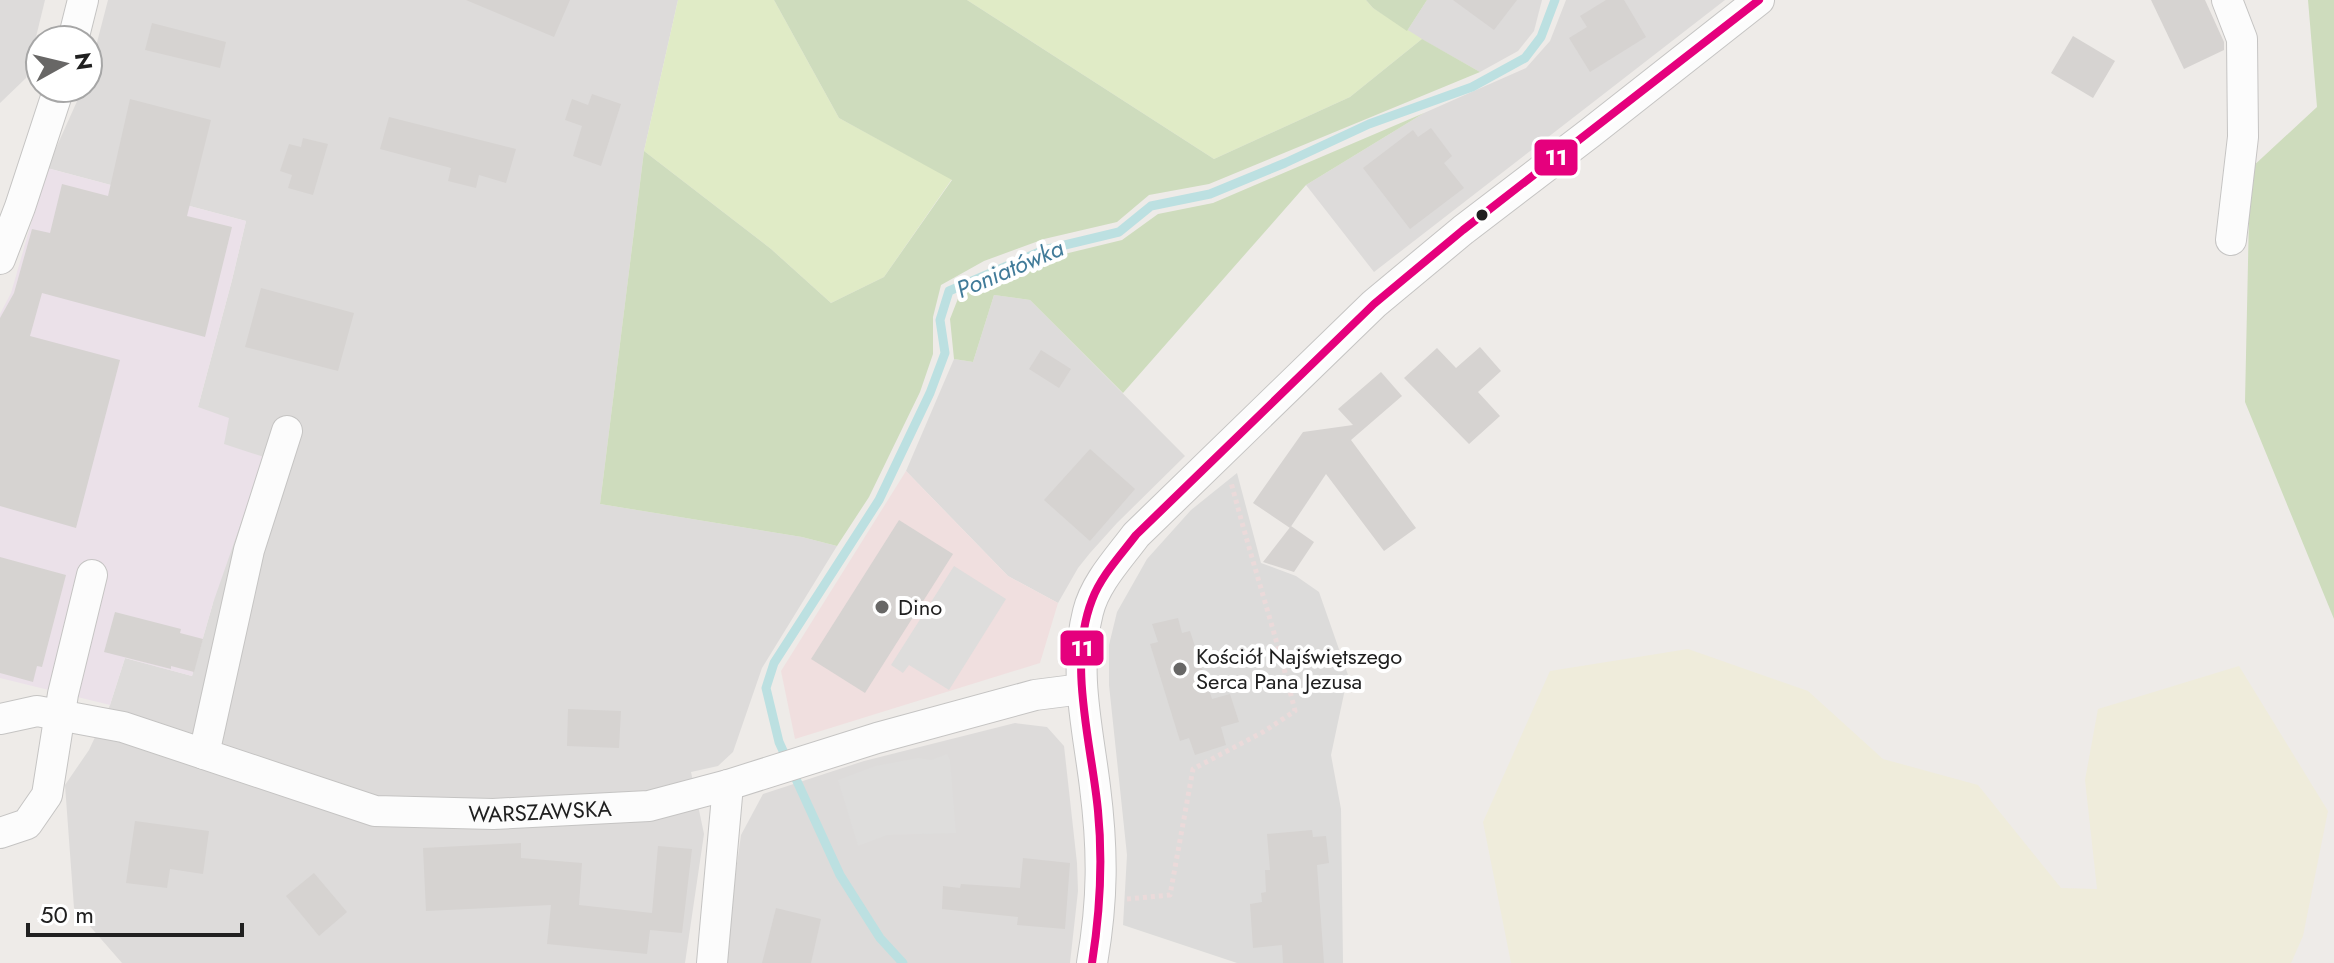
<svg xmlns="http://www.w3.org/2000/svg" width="2334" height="963" font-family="Jost,sans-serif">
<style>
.residential{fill:#dddbda}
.commercial{fill:#f0dfdf}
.industrial{fill:#ebe1e9}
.religious{fill:#dcdbda}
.farmland{fill:#efecdb}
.grass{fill:#e0ebc6}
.forest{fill:#cedcbd}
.parking{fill:#dedddc}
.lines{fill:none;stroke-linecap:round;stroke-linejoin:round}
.stream{stroke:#bce0e1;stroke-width:9}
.building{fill:#d6d3d1}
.minor-casing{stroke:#c5c4c3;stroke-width:32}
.path{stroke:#ebdada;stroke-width:5;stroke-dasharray:4 4;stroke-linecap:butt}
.minor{stroke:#fcfcfc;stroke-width:30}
.bus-1-casing{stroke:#fff;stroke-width:14}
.bus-1{stroke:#e5007d;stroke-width:8}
.bus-dot{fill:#202020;stroke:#fff;stroke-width:3}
.poi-dot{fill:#686766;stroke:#fff;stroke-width:3}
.labels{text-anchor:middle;stroke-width:8;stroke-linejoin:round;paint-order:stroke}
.poi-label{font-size:22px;fill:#202020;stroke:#fff;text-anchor:start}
.street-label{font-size:22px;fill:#202020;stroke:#fff}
.water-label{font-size:24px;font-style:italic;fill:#417b99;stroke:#fff}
.line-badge{stroke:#fff;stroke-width:3}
.badge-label{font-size:22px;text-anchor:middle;font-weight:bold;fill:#fff}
</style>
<rect width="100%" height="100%" fill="#eeebe8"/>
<g class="residential">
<path d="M0,0H45L26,78L0,103Z"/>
<path d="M108,0H678L644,151L600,504L802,537L837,546L762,668L733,752L718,766L691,772L704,834L685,963H122L74,908L65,785L89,750L110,705L125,658L192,676L213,603L223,444L198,407L232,280L246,221L47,168L83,88H88V77Z"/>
<path d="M1427,0H1542L1534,31L1518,51L1480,72L1407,31Z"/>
<path d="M1566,0H1725L1374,272L1306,185L1424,113L1526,68L1550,41Z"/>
<path d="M994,295L1030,300L1185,456L1117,523L1090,553L1078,568L1058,603L1008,576L906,471L954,359L973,362Z"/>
<path d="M1015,723L1047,727L1064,746L1077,863L1078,891L1070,963H723L741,835L763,794L864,761Z"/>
</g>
<path class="commercial" d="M906,471L1008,576L1058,603L1040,663L795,739L781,671Z"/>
<path class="industrial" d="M47,168L246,221L232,280L198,407L229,418L224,444L264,457L213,603L192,676L125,658L110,705L0,678V314L11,293Z"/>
<path class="religious" d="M1237,473L1261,563L1296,576L1319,592L1348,675L1331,755L1341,809L1343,963H1237L1123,925L1127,855L1109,685V645L1117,612L1147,559L1191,510Z"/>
<path class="farmland" d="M1688,649L1808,691L1883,759L1978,785L2061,888L2097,889L2085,780L2098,709L2239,666L2328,811L2303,936L2291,963H1511L1483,822L1550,671Z"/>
<g class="grass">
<path d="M678,0H774L839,118L952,179L884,277L831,303L771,249L644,151Z"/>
<path d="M967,0H1366L1373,8L1422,39L1350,97L1214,159Z"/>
</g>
<g class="forest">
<path d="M774,0H967L1214,159L1350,97L1422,39L1480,72L1209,184L1149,195L1117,222L1044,239L984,261L941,285L933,317V354L920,392L869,497L837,546L802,537L600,504L644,151L771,249L831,303L884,277L952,180L839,118Z"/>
<path d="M1366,0H1427L1407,31L1373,8Z"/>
<path d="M2308,0H2334V619L2245,402L2250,169L2317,107Z"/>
<path d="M1424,113L1306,185L1123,393L1030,300L994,295L973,362L954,359L950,319L959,296L1048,258L1122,240L1158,214L1213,203Z"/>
</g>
<g class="parking">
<path d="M954,566L1006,599L949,690L909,665L903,673L891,665Z"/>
<path d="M947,754L950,760L956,833L887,835L858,846L838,780L875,766L918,758L931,760Z"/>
</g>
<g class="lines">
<path class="stream" d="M903,963L880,938L840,875L779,742L766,688L774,663L879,500L930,393L945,353L940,320L949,291L1044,250L1119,232L1151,206L1210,194L1285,163L1369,124L1472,87L1525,58L1541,37L1555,0"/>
</g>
<g class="building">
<path d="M466,0H570L554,37Z"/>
<path d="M1453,0H1517L1494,30Z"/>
<path d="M1606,0H1624L1646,37L1590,72L1569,38L1587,27L1580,16Z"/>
<path d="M2151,0H2205L2224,42V50L2184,69Z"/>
<path d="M152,23L226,42L220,68L145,50Z"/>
<path d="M2073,36L2115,61L2093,98L2051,73Z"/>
<path d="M592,94L621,104L601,166L573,156L582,126L565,120L572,99L588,105Z"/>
<path d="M130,99L211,120L187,216L232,227L205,337L42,293L30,336L120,360L76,528L0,506V318L14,293L32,229L50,233L62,184L108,196Z"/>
<path d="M389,117L516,149L506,183L479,175L476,188L448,181L451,168L380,149Z"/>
<path d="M1431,128L1452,156L1444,163L1464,188L1410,229L1363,168L1413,130L1418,137Z"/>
<path d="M303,138L328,144L313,195L288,188L292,175L280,171L289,144L301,147Z"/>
<path d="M261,288L354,313L338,371L245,347Z"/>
<path d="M1480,347L1501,371L1478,392L1500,416L1469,444L1404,378L1437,348L1456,368Z"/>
<path d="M1041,350L1071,369L1059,388L1029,369Z"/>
<path d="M1381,372L1402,396L1351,440L1416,528L1384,551L1326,474L1290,528L1253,503L1303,432L1353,425L1338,409Z"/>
<path d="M1090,449L1135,489L1090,541L1044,500Z"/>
<path d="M899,520L953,554L865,693L811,659Z"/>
<path d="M1291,526L1314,542L1294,572L1263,562Z"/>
<path d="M0,557L66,575L42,667L37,666L33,682L0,673Z"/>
<path d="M115,612L181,629L180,633L203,639L194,672L171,666V669L104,652Z"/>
<path d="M1178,618L1182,633L1190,631L1212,699L1230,694L1239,722L1221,727L1226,745L1195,755L1189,738L1180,741L1150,644L1158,642L1152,624Z"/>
<path d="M568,709L621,711L619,748L567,746Z"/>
<path d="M135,821L209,831L203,874L170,869L167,888L126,883Z"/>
<path d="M1312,830L1313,837L1326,836L1329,863L1317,865L1324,963H1283L1282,945L1253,948L1250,904L1262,902L1261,893L1266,892L1265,870H1270L1267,834Z"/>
<path d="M521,843V858L582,863L579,905L652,913L658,846L692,849L682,933L650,930L647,954L547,944L551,905L426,911L423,848Z"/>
<path d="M1023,858L1070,863L1065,929L1017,925L1018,917L942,909L943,886L960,888L961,884L1020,888Z"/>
<path d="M314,873L347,912L319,936L286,896Z"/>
<path d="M776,908L821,919L811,963H762Z"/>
</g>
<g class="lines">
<defs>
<g id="minor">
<path d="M2227,0L2242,39L2243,137L2231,240"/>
<path d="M73,40L83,0"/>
<path d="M0,259L20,207L59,88"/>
<path id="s1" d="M0,719L37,711L123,727L375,811L493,814L649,806L728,785L877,738L1035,695L1082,689"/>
<path d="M204,754L249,550L287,431"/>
<path d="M0,833L27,824L47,795L63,694L92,575"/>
<path d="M712,963L728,785"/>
<path d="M1092,963C1103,900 1103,850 1095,787C1088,729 1073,671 1088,612C1095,583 1119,558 1136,535L1374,304L1463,230L1590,133L1759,0"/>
</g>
</defs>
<use href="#minor" class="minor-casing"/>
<path class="path" d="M1127,899L1170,895L1193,769L1263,732L1295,711C1276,634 1251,559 1231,482"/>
<use href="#minor" class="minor"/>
<defs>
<path id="bus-1" d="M1092,963C1100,912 1103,862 1098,811C1092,746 1067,664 1092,600C1101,576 1120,556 1136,535L1374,304L1463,230L1759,0"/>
</defs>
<use href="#bus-1" class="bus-1-casing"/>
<use href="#bus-1" class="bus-1"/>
</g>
<circle class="bus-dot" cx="1482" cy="215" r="7"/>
<g class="poi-dot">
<circle cx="882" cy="607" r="8"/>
<circle cx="1180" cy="669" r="8"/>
</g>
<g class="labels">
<g class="poi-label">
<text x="898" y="615">Dino</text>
<text x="1196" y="664">Kościół Najświętszego<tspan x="1196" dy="25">Serca Pana Jezusa</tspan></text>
</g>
<g class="street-label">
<text dy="8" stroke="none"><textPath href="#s1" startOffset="556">WARSZAWSKA</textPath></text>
</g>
<g class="water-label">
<text transform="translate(1010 269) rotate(-23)" y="8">Poniatówka</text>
</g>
</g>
<g class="line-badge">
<rect x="1533" y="138" width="46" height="39" rx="8" fill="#e5007d"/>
<rect x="1059" y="629" width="46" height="38" rx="8" fill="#e5007d"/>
</g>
<g class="badge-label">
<text x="1556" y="165">11</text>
<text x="1082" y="656">11</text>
</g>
<g transform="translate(64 64) rotate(82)"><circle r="38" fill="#ffffff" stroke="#a6a6a6" stroke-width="2"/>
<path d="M0-6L14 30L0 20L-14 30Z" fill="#686766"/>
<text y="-12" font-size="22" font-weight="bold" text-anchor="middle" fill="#202020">N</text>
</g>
<path d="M28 923v12h214v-12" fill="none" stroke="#202020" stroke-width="4"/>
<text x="40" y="923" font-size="24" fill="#202020" stroke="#ffffff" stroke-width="6" paint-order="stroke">50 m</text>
</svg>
